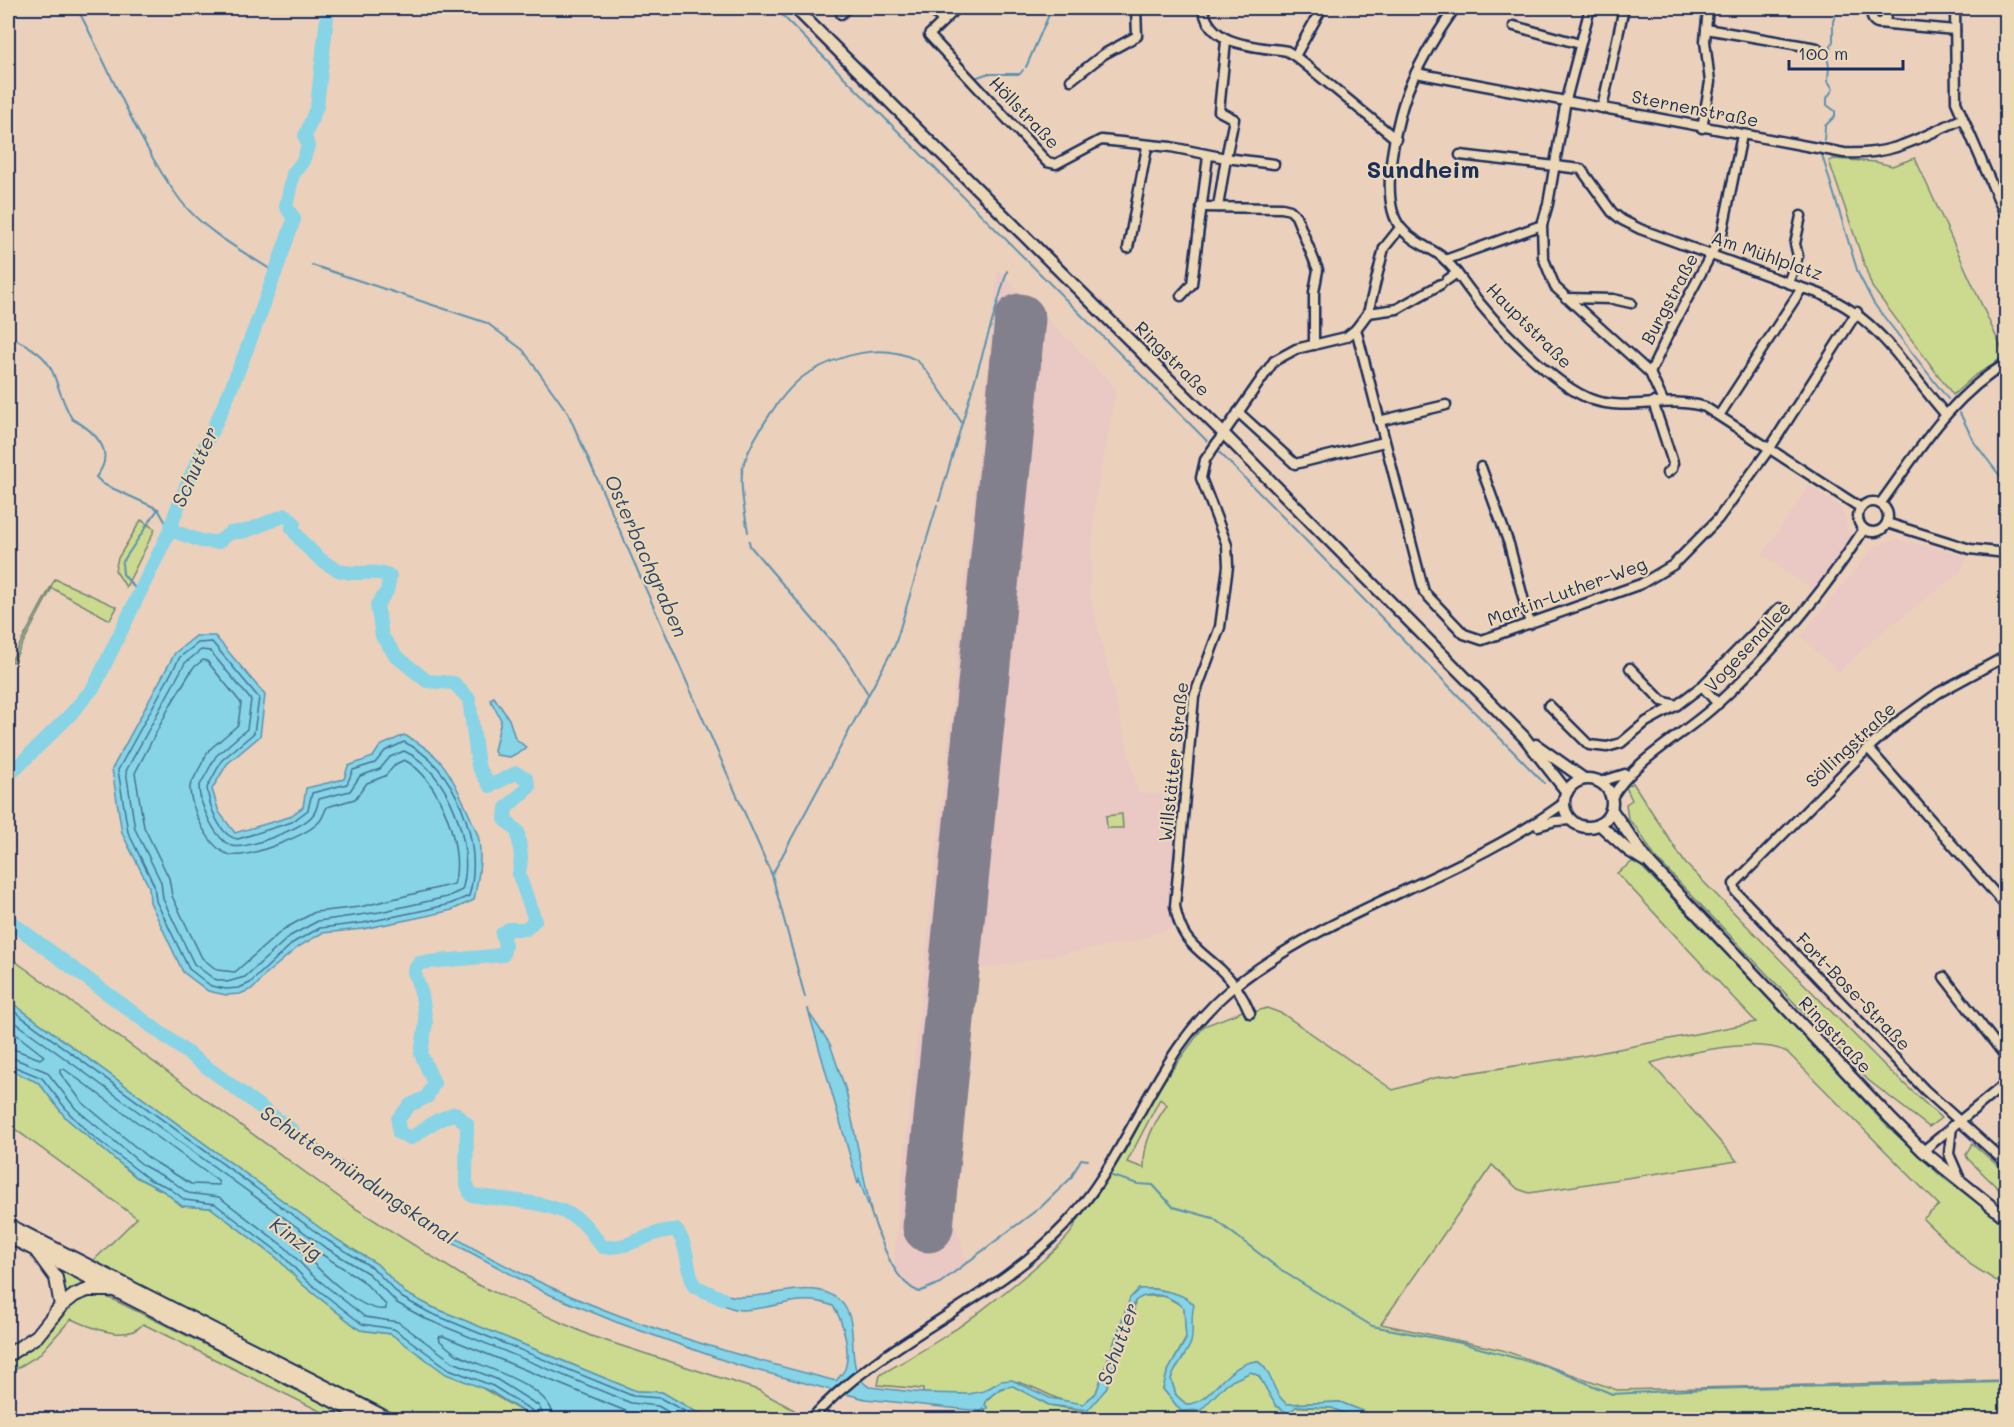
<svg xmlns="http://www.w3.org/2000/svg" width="2014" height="1427" font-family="Mali,sans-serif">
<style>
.built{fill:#eac8c3}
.green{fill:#cbda8e;stroke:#738476;stroke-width:1.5;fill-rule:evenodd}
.water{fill:#86d4e6;stroke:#5b92b0;stroke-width:1.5}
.pier{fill:#ebd0bc}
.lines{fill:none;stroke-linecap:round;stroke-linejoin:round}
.shore{stroke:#467194;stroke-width:1.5}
.stream{stroke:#5b92b0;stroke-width:2}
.river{stroke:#86d4e6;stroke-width:14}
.runway{stroke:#83808d;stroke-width:51}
.minor-casing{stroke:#1b2f5e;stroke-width:13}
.major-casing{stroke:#1b2f5e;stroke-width:15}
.highway-casing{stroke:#1b2f5e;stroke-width:16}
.minor{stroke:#ecd7b6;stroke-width:8}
.major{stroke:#ecd7b6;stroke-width:10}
.highway{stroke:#ecd7b6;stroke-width:12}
.labels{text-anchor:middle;stroke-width:4.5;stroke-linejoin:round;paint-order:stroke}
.street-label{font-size:18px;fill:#1b2f5e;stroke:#ecd7b6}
.water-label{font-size:20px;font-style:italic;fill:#2b4872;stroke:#ecd7b6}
.district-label{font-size:24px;font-weight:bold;fill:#1b2f5e;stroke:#ecd7b6}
</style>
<rect width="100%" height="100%" fill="#ebd0bc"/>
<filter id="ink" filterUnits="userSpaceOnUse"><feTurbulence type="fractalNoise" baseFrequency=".0167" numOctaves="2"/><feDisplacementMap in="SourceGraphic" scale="12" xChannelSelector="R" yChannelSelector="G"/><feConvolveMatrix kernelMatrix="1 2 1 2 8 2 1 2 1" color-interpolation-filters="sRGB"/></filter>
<g filter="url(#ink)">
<g class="built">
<path d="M998,270L1116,389L1095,501L1089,592L1138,793L1186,796L1178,925L1133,941L968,971L944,1185L967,1263L940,1283L919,1292L908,1287L894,1268L897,1228Z"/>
<path d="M1809,486L1837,506L1845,516L1847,531L1853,535L1815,591L1763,555Z"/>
<path d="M1897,539L1968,557L1959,573L1877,636L1839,672L1801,636L1874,547Z"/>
</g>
<g class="green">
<path d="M1915,158L2005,356L1973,377L1953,395L1872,287L1829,161L1834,159L1876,162L1892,166Z"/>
<path d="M141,520L155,529L126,587L115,570L118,558Z"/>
<path d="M55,579L117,607L110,620L52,588L13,662L11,661Z"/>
<path d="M1633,783L1685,863L1885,1066L1941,1118L1929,1127L1868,1080L1657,859C1646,845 1641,830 1628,819L1626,804L1632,800L1626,787Z"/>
<path d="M1122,814L1123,828H1107L1106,816Z"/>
<path d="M1635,860L1781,1010L1884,1123L1942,1177L2006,1223V1287L1971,1265L1923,1219L1939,1205L1787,1052C1754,1036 1687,1053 1651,1063L1737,1161L1529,1193L1518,1189L1492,1165L1381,1324L1502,1350L1617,1390L2006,1380V1419L1465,1420L1441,1416L1430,1419H1383L1340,1402L1287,1404C1271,1393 1270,1374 1257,1361C1225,1364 1214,1405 1186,1404L1176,1395L1171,1379L1180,1358L1191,1342L1190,1311C1174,1292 1166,1287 1139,1289L1125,1312L1096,1393L1083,1404C1054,1403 1038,1385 1013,1381C1002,1379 993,1387 984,1391C967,1399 941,1393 923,1393V1389L878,1385L880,1375C904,1361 928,1348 951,1332C971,1320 1075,1240 1075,1224L1125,1151L1158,1089L1204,1026L1248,1009L1251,1013L1267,1008L1283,1014L1393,1090L1434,1078L1583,1056L1756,1022L1617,873ZM1160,1099L1167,1105C1153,1125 1143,1143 1144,1168L1127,1162Z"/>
<path d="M8,956L350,1205L474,1283L591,1336L758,1390L803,1415L800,1419L726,1420L696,1412L662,1392L636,1391L432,1307L405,1293L377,1264L331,1236L8,1000Z"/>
<path d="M8,1069L39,1083L66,1118L136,1177L165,1192L182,1206L211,1208L277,1258L303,1285L360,1330L391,1334L533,1418L546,1419H403L93,1261L137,1218L8,1124Z"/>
<path d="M1972,1143L2006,1173V1196L1968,1159L1966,1155Z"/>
<path d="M55,1268L87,1284L65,1300Z"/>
<path d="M86,1295H102L114,1300L357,1419H336L143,1324C126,1344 92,1327 71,1319L39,1355L8,1374V1361C22,1353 35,1346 47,1335C61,1321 68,1304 86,1295Z"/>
<path d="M1141,1296H1165L1184,1307L1186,1338L1167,1373L1163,1389L1181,1411L1200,1410L1227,1383L1251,1372L1259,1376L1276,1406L1332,1408L1358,1419L982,1420L980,1411L987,1407L985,1405C988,1395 1003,1386 1013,1386L1049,1405L1082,1411L1106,1389L1128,1319L1134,1310L1135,1301Z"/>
</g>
<g class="water">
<path d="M196,636H215L265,695L260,736L227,764L212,789L219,812L235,833L289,817L303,807L306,788L344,779L348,766L373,757L380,746L404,735C441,753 451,773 467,810C471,820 477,830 479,840C482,861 478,880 474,900L452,910L426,916L363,929L322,933L298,947L266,974L254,988L240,994L226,995L208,991L183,972L150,902L149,887L122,833L112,769L175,653Z"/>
<path d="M494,697L509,719L515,738L527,748L510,757L496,755L494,751L501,720L490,699Z"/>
<path d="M8,1000L331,1236L377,1264L405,1293L432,1307L636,1391L662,1392L696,1412L726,1419L533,1418L490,1391L446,1374L391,1334L360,1330L303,1285L277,1258L211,1208L182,1206L165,1192L136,1177L66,1118L39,1083L8,1069Z"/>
<path d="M809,1013L830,1044L846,1091L872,1216L859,1179L858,1184Z"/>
<path d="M282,1120C362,1177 441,1236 531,1278C629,1325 731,1354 836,1381C839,1377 843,1373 845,1369C851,1351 843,1320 833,1306C800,1292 774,1310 741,1310C730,1310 717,1301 706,1297L712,1290C753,1311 805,1273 838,1299C865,1321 840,1368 869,1387L923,1393L969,1394L984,1391L1001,1381L1012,1380L1050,1398L1083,1404L1096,1393L1130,1298L1139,1289C1155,1288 1184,1292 1194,1305C1190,1318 1194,1333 1191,1342C1188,1353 1175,1367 1171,1379L1176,1395L1186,1404C1212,1405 1223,1364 1257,1361C1273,1370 1271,1393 1287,1404L1340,1402L1383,1419H1358L1332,1408L1297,1406L1288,1413L1276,1406L1259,1376L1251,1372L1227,1383L1201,1410L1181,1411L1163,1389L1167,1373L1186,1339L1184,1308C1171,1296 1151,1289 1135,1301L1106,1389L1088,1410L1049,1405L1013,1386L1001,1388L987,1399L985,1405L988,1408L980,1411L865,1399L737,1365L616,1322L546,1293L449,1241L278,1124Z"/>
</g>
<path class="pier" d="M858,1368L865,1379L844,1396L829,1392Z"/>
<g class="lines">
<g class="shore">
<path d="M212,642L259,698L254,733L222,760L207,788C209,804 219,837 238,839L292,822L308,810L312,793L347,784L353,770L375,763L385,751L404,742C455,765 485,843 469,896L450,904L425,910L363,923L320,928L294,942L250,983L239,988L226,989L211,986L189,969L156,901L154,885L128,832L118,770L180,657L198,643Z"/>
<path d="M201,650L210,651L251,700L247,729L216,756L199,787C199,803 215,840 232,846C246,850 302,828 312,816C317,811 317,805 319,799L350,791L360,776L380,769L390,757L404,751C448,770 476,846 462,890L447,897L380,912L318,921L290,936L245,977L227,982L214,979L194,964L163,899L161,882L135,829L126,771L185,663Z"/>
<path d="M203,660L207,661L241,703L238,725L209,750L190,786C189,806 209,851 231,855C249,858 305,836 318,823C323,819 324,812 327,807L355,799L367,783L385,776L396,764L404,760C439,776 465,849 454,884L360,907L315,912L284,929L235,972L217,970L202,958L172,896L169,878L144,827L135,773L171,704L193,668Z"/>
<path d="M8,1007L327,1240L373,1268L401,1297L430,1313L633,1396L660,1398L701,1420"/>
<path d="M8,1017L323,1246L369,1274L397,1303L426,1319L631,1403L658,1406L682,1420"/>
<path d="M8,1028L44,1056L40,1059L8,1047"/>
<path d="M8,1056L47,1072L76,1109L144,1166L172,1181L188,1193L219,1197L286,1248L312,1275L365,1317L398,1322L453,1362L496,1379L539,1406L545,1420"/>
<path d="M8,1064L42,1078L70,1114L90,1134L150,1180L168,1187L185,1200L215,1204L281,1254L307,1281L362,1324L394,1329L449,1369L493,1386L534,1412L538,1420"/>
<path d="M64,1069L218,1181L219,1185L191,1184L150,1159L83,1103L60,1073V1069Z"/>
<path d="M298,1239L363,1281L386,1305V1309C359,1314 313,1263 294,1244V1240Z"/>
<path d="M554,1420C553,1385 483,1368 458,1355C451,1351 445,1345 440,1341L439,1337L443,1336L628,1412L655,1414L664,1420"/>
</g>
<g class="stream">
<path d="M77,8C110,69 139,146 181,201C204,231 244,252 276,273"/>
<path d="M775,8L1207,441"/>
<path d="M1026,67L1052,8"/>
<path d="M975,78L986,74H1020L1023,70"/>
<path d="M1824,141L1825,126L1835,116V111L1827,105V98L1833,89L1828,81L1829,66L1827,57L1833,41V21L1839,8"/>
<path d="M1822,155L1858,273L1874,304L1948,399"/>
<path d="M312,265L487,323L523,350L568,413L772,875L805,997"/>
<path d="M8,336C63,360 47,373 72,419C95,431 117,452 96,477L103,484L158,509L170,530"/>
<path d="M1960,413L1974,442L2006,484"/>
<path d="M1220,453L1544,783"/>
<path d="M939,501L1007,271"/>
<path d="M748,532C745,514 738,480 744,463C753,437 783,389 807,374C838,355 882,342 916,360C926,366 954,411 962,423"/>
<path d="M749,541L750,546L845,657L868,694"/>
<path d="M139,593L123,574L122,563L158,509"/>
<path d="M773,873L895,645L937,505"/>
<path d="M808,1009L809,1013"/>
<path d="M1112,1176L1138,1184L1153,1185L1173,1207L1213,1218L1282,1271L1372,1326L1461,1343L1552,1368L1612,1394L1706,1389L2006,1382"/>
<path d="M872,1216C882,1242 892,1280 919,1292L940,1283L1042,1206L1071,1178L1081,1159L1088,1160"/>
<path d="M983,1408L991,1420"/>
</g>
<g class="river">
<path d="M328,8L317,106L305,136L308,146L303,161L293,174L286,206L294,219C273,280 252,340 226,400C208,443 183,485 170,530L201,541L218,542L230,533L246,531L286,515L294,523L292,528C304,546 329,573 353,573C367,573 377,571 390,576L387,591L377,605L382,636L396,656L427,681L454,683L469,699L478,766L490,786L516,773L526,778L529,787L506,808L505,819L518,832L521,857L519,875L535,920L526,929H509L502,934L505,945L503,955L419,963L414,971L422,995L426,1023L421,1054L434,1083L427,1097L410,1105L398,1119L399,1133L411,1138L436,1121L455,1113L467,1124L466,1182L471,1195C507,1201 546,1199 578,1219C587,1224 595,1239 603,1247C634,1249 651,1229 676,1230C688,1244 687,1268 694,1286L723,1299"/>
<path d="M8,776L68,717L94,687L170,530"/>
<path d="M8,920L293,1131"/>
</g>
<path class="runway" d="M928,1227L1020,319"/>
<defs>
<g id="minor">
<path d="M930,8L943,21"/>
<path d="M957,8L929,35L1047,162L1056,164L1101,140L1171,147L1226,158L1218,207"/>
<path d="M1203,8C1210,47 1255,46 1287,51L1295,56L1396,139"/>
<path d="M1455,8C1438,32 1423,56 1411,83C1397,114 1377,200 1401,228C1410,240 1426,246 1438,254C1450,262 1459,276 1468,288C1492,321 1555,387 1593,400C1629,412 1667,395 1705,407L1861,508"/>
<path d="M1590,8L1566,100L1548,204L1542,225L1543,257L1555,287L1650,373L1663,401"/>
<path d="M1955,8L1956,102L2006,217"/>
<circle cx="1879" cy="16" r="7"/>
<path d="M841,14L847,8"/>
<path d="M1878,23L1955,30"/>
<path d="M1514,26L1580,44"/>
<path d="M1706,29L1817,48"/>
<path d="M1226,41L1219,111L1234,119L1226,158L1274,164"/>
<path d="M1295,56L1322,8"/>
<path d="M1416,73L1844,153C1892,156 1919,138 1962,119"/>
<path d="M1071,80L1104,54L1137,36L1136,8"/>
<path d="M1602,108L1624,8"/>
<path d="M1702,128L1710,82L1705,41L1708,8"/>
<path d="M1460,155L1581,169L1612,212L1622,220L1640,229L1802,288C1874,307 1900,363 1946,415"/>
<path d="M1201,207L1282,208L1290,210L1296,216L1318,270L1314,292V345"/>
<path d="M1128,248L1147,147"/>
<path d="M1445,260L1542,225"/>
<path d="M1447,280L1457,273"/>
<path d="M1788,283L1798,256L1795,244L1801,216"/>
<path d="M1181,296L1192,284L1208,156"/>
<path d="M1566,298L1613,299L1631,303"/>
<path d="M1368,313L1397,309L1441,284"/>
<path d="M1356,329L1424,592L1464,634L1482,640L1641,584L1673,565L1718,519L1770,448L1857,312"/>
<path d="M1650,373L1671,329L1722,234L1742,135"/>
<path d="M1653,402L1673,463L1672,469L1667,473"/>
<path d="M1238,412L1295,464L1384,442"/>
<path d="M1720,414L1802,288"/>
<path d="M1379,421L1446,405"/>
<path d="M1481,467L1509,544L1530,624"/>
<circle cx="1873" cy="517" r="15"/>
<path d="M1880,504C1917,454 1950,396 2006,364"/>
<path d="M1887,523L1970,549L2006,553"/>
<path d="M2006,656L1938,693L1899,721L1868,748L1734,884L1736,892L1925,1090L2006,1163"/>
<path d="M1630,668L1662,701L1677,705L1702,686L1779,608"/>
<path d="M1702,686L1718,704"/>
<path d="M1549,705L1589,745L1607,747L1621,743L1646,722L1677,705"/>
<path d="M1868,748L2006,906"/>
<path d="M1600,782L1625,774"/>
<path d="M1612,797C1636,758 1684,735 1717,704C1773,653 1823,593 1864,529"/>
<path d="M1538,826L1555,821L1571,820"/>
<path d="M1944,977L2006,1057"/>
<path d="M1250,1013C1243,996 1234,982 1221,970C1196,947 1181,942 1175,906L1194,697L1220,627L1228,566L1227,545L1201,478L1205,460L1274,361L1296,349L1346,337L1356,329L1368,313L1384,248L1400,228"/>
<path d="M1952,1126L1949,1154L1959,1177"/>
<path d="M1923,1151L2006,1083"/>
<path d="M810,1420C882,1340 990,1304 1064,1226C1134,1153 1152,1051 1237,984C1337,907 1463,877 1564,803"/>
</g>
<g id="major">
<path d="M795,8L1224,434L1524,737L1567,792"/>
<path d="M1536,745L1584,779"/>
<circle cx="1588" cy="803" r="24"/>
<path d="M1611,809L1650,864L1890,1118L1923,1151L2006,1218"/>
<path d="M1599,824L1629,851L1645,861"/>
</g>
<g id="highway">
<path d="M8,1225L390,1420"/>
<path d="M8,1236L371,1420"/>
<path d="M37,1252L56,1278L61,1306"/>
<path d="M8,1355L37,1336L61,1306L75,1295L88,1290H110"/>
</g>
</defs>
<use href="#minor" class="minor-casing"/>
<use href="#major" class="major-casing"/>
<use href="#highway" class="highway-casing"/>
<use href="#minor" class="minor"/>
<use href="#major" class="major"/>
<use href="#highway" class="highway"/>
</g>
</g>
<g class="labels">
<g class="street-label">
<text transform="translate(1695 109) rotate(11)" y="6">Sternenstraße</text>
<text transform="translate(1024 113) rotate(46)" y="6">Höllstraße</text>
<text transform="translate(1767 256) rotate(19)" y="6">Am Mühlplatz</text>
<text transform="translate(1670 299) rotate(-62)" y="6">Burgstraße</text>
<text transform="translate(1529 326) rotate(45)" y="6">Hauptstraße</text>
<text transform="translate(1172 359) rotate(45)" y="6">Ringstraße</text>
<text transform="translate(1567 592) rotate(-20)" y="6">Martin-Luther-Weg</text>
<text transform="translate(1748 647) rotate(-47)" y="6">Vogesenallee</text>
<text transform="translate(1851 745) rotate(-43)" y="6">Söllingstraße</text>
<text transform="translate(1174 762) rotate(-84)" y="6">Willstätter Straße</text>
<text transform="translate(1853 992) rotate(46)" y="6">Fort-Bose-Straße</text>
<text transform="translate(1835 1035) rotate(47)" y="6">Ringstraße</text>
</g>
<g class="water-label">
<text transform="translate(195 467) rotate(-66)" y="7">Schutter</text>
<text transform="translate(646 556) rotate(66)" y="7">Osterbachgraben</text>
<text transform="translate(358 1175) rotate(34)" y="7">Schuttermündungskanal</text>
<text transform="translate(296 1239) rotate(36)" y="7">Kinzig</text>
<text transform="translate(1118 1344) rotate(-70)" y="7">Schutter</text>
</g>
<g class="district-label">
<text x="1423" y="178">Sundheim</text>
</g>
</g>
<rect width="2014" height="1427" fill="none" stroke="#ecd7b6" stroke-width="30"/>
<rect x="15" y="15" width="1984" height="1397" fill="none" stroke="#1b2f5e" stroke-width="2" filter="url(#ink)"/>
<path d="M1789 60v9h114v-9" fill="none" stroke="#1b2f5e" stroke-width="3"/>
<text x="1798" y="60" font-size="18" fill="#1b2f5e" stroke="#ecd7b6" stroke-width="4.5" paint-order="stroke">100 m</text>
</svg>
